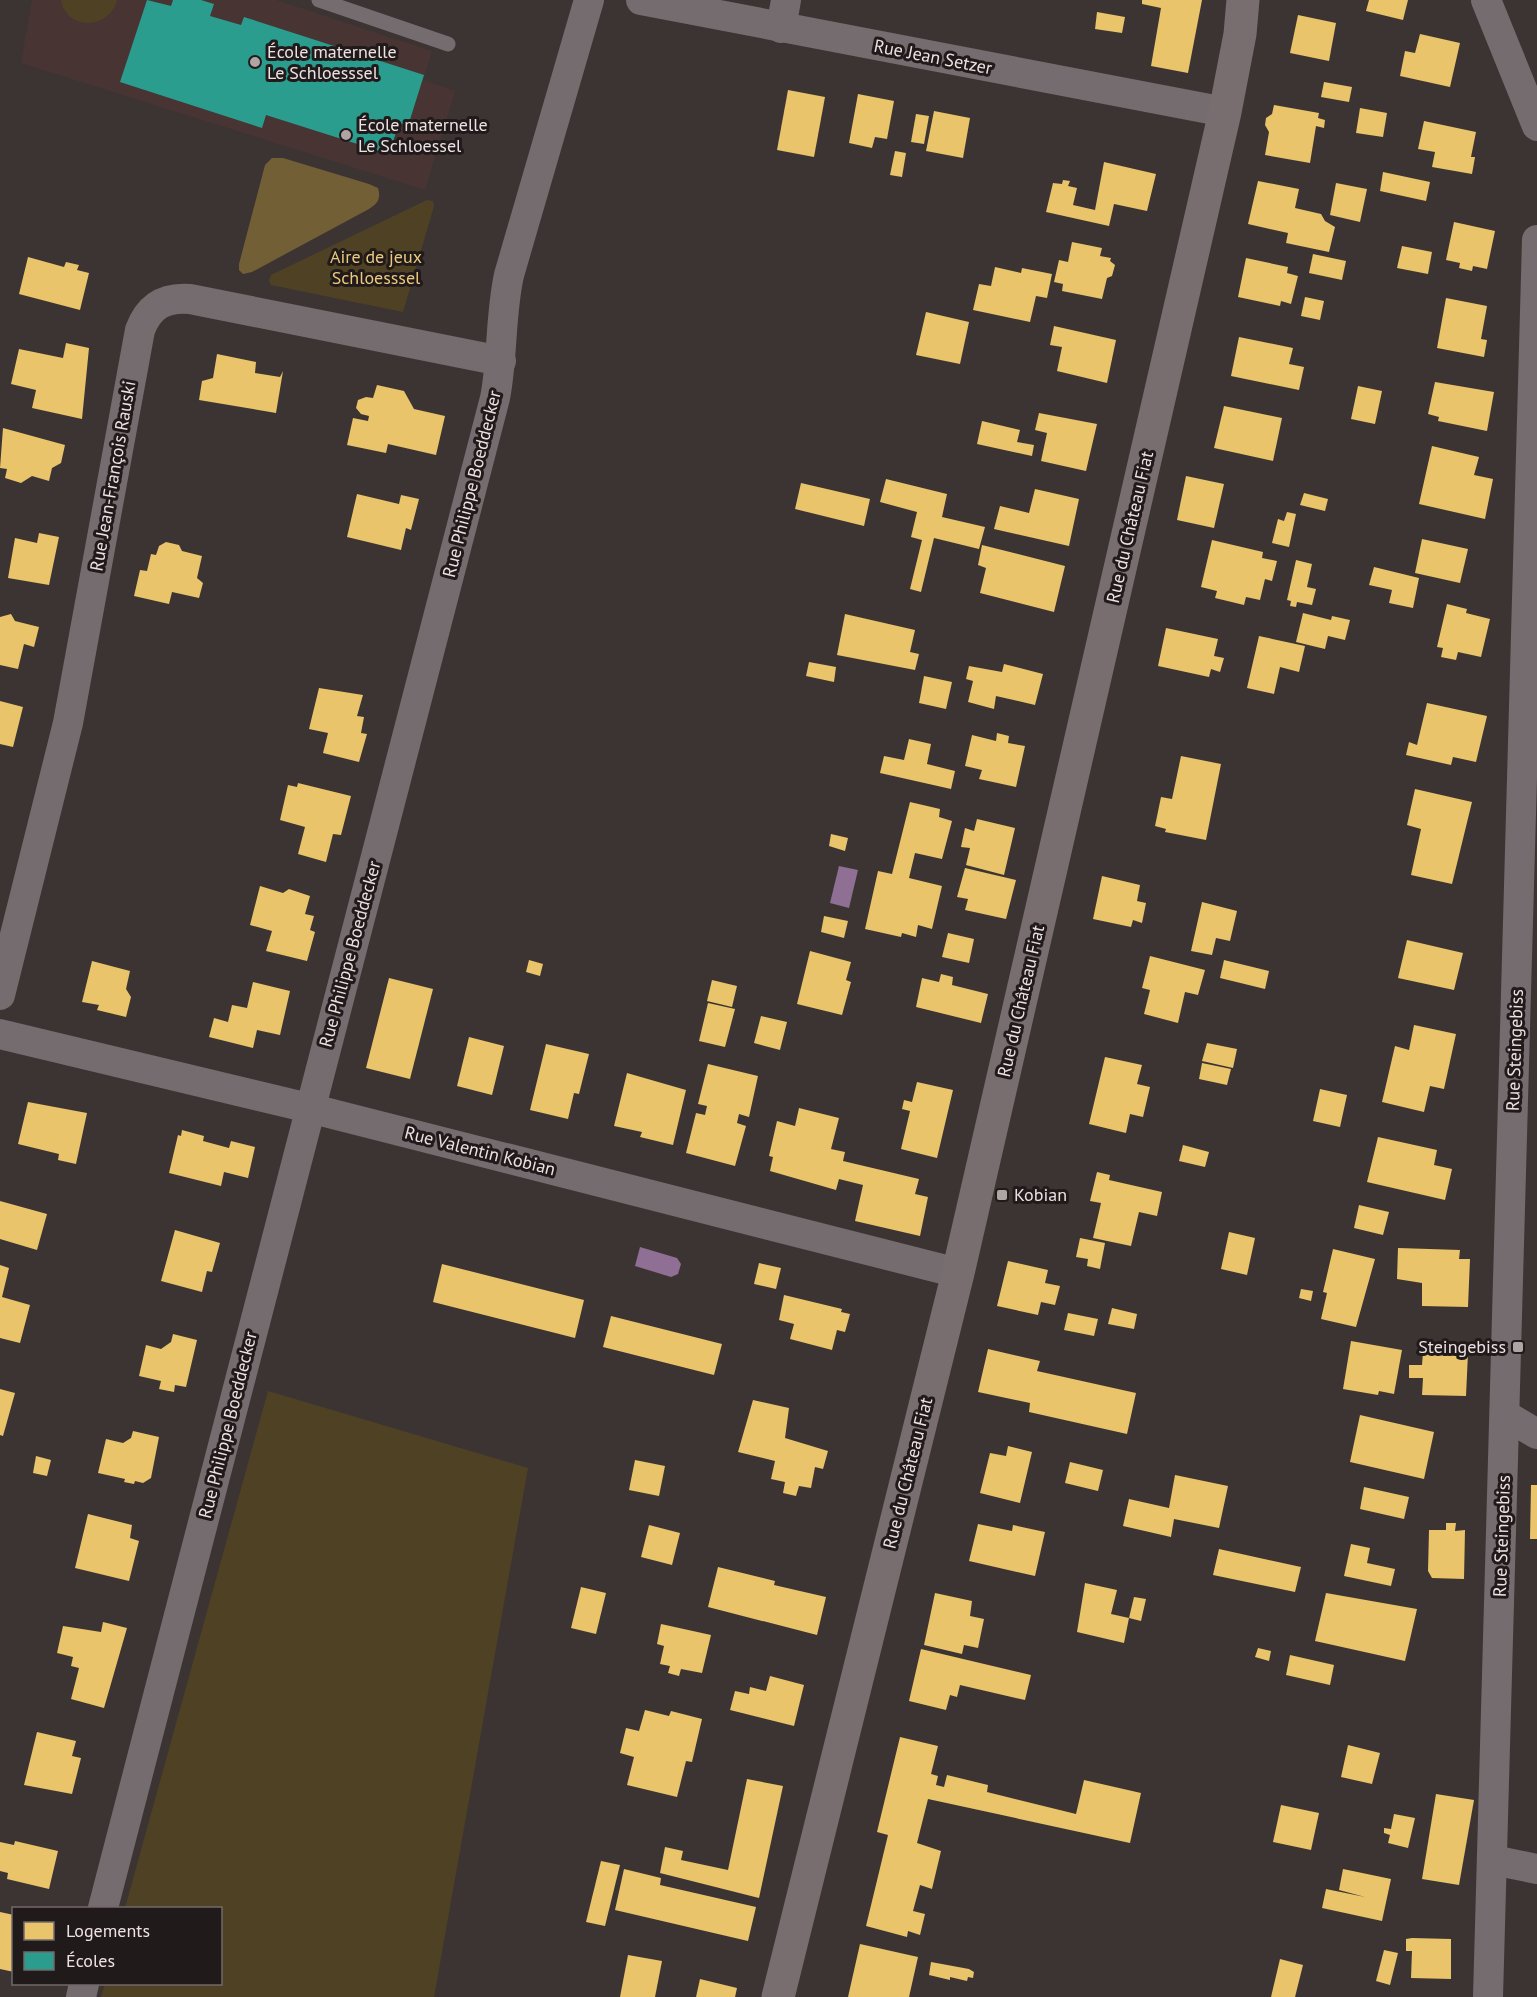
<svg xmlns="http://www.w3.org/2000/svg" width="1537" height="1997" font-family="'PT Sans',sans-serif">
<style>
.built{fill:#483533}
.green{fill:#4f4224}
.forest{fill:#725f35}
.water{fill:#8f6f93}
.homes{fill:#e9c46a}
.schools{fill:#2a9d8f}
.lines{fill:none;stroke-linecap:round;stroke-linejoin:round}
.lane{stroke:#746c6e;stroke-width:15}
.street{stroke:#746c6e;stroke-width:30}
.secondary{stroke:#786e70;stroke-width:33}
.poi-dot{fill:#aea5a4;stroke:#211a1a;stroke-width:2}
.labels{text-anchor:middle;stroke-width:6;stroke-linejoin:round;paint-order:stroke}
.poi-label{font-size:18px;fill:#ebe2e1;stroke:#211a1a;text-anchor:start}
.street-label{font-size:18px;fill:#ebe2e1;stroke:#211a1a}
.park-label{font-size:18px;fill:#ebc97d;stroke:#211a1a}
</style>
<rect width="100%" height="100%" fill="#3c3432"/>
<path class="built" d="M32,0H276L432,51L423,80L455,91L425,190L21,63Z"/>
<g class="green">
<path d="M61,0H117C110,29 67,32 61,0Z"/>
<path d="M427,200L433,201L434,206L403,312L271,285L269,281L271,275Z"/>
<path d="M268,1391L528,1468L434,1997H101L105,1984H220V1908H125Z"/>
</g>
<path class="forest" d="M272,158H283L369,184L378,188C381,199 378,203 369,209L252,272L243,274L239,270V264L265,165Z"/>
<g class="water">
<path d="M839,866L858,870L849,908L830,903Z"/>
<path d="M640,1247L677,1258L681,1264L678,1274L671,1277L635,1266Z"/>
</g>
<g class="homes">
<path d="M1142,0H1202L1188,73L1151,66L1161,8L1142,4Z"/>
<path d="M1369,0H1408L1403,20L1366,11Z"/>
<path d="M1097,12L1125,17L1122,33L1095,29Z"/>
<path d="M1298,15L1336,23L1329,61L1290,53Z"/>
<path d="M1420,34L1460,43L1450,87L1400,76L1405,51L1415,53Z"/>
<path d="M1324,82L1352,87L1349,102L1321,97Z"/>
<path d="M788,90L825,97L814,157L777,150Z"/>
<path d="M858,94L894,101L887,139L875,137L872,148L849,143Z"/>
<path d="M1274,105L1319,113L1318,118L1325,120L1324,128L1316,126L1310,163L1265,155L1269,132L1265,125L1266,118L1272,114Z"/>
<path d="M1360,108L1387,113L1383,137L1356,133Z"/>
<path d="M934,111L970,118L963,158L926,151Z"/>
<path d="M916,114L929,116L924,144L911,142Z"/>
<path d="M1424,121L1476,132L1471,157H1475L1472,174L1432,167L1435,152L1418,149Z"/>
<path d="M895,151L906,153L902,177L890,175Z"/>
<path d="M1104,162L1156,174L1147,211L1114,204L1109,226L1046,212L1053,183L1062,184L1063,180L1070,181L1068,186L1077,188L1073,205L1095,210Z"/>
<path d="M1383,172L1430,182L1426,201L1380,191Z"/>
<path d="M1258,181L1299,189L1295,208L1321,214L1325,221L1335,227L1329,252L1286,243L1288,233L1248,224Z"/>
<path d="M1336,183L1367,189L1360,222L1330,215Z"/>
<path d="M1454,222L1495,231L1487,269L1473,266L1472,271L1459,268L1460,263L1446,260Z"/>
<path d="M1072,242L1102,248L1100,256L1111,258L1110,261L1115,265L1112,276L1107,278L1102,299L1062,291L1063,284L1054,282L1059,260L1068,262Z"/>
<path d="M1402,246L1432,252L1428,274L1397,268Z"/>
<path d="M1313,254L1346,261L1342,280L1309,273Z"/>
<path d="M28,257L64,267L66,262L79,265L77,270L89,273L80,310L19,294Z"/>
<path d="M1246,258L1288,267L1287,273L1298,276L1291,304L1281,301L1280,306L1238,297Z"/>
<path d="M995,267L1021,273L1022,268L1052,274L1047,298L1036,296L1030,322L973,310L979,284L991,286Z"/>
<path d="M1305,297L1324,301L1320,320L1301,316Z"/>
<path d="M1446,298L1487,306L1481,339L1487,340L1484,357L1437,348Z"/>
<path d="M926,312L969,322L960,364L916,355Z"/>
<path d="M1054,326L1116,340L1107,383L1057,371L1062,347L1050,345Z"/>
<path d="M1239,337L1293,348L1289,364L1304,367L1299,390L1231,376Z"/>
<path d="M66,343L89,348L82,419L32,408L36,390L11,384L19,349L63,358Z"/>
<path d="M217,354L256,362L255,373L280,377L283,371L276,413L199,400L202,381L213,378Z"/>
<path d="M1435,382L1494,392L1487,431L1438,421L1439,417L1428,414Z"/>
<path d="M377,385L404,391L414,409L445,416L436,455L388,444L386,453L347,445L353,418L368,421L369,416L361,414L356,408L358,400L366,397L373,398Z"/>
<path d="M1358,386L1382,391L1375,424L1351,419Z"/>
<path d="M1224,406L1282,418L1273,461L1214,448Z"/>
<path d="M1039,413L1097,424L1086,471L1041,461L1047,433L1035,430Z"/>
<path d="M982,421L1020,430L1017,442L1034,445L1032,456L977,444Z"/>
<path d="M3,428L65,445L61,463L52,468L49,481L32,476L21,483L5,478L7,469L0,468Z"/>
<path d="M1432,446L1479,457L1474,475L1493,479L1485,519L1419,504Z"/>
<path d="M1186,476L1224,484L1214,528L1177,520Z"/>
<path d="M886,479L947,494L942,517L985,527L979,549L934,538L921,592L910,589L922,540L911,537L917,512L880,502Z"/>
<path d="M801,483L870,499L864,526L795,509Z"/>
<path d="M1035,489L1079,499L1069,546L994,529L1000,506L1029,513Z"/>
<path d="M1304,493L1328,499L1325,511L1300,505Z"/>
<path d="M357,494L399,504L401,495L419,499L411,530L406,528L401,550L347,537Z"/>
<path d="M1287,512L1296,514L1289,547L1272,543L1278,519L1284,521Z"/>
<path d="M39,533L59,537L49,585L8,578L15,538L37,543Z"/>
<path d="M1422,539L1468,549L1460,583L1415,573Z"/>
<path d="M1212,540L1263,552L1262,558L1277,561L1272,581L1265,579L1260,600L1246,597L1244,605L1215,598L1217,591L1201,587Z"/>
<path d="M166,542L179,545L182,551L202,556L197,578L203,583L199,598L172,592L169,604L134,596L140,570L147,571L151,554L156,555L159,546Z"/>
<path d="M982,545L1065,566L1054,612L980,593L986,568L978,565Z"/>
<path d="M1296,560L1312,564L1307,587L1316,589L1312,605L1297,602L1296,607L1290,606L1291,601L1287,600Z"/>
<path d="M1374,567L1419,578L1413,608L1389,603L1392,590L1369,585Z"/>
<path d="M1447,604L1467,609L1466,613L1490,619L1481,657L1458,652L1456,660L1441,657L1443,648L1437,647Z"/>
<path d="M1303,613L1331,620L1332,616L1350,620L1345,640L1328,636L1325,649L1296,642Z"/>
<path d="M11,614L15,621L39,627L34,647L24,644L18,669L0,665V617Z"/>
<path d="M845,614L915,630L910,652L919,654L915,670L837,655Z"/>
<path d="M1166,628L1218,639L1214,656L1224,658L1220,672L1211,669L1209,677L1158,666Z"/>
<path d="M1259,636L1305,646L1299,672L1280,667L1274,694L1247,688Z"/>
<path d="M809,662L836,667L834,682L806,676Z"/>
<path d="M1004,664L1043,674L1035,705L996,696L994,709L968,702L973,681L966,679L969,666L1002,672Z"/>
<path d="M924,676L952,682L946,709L919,703Z"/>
<path d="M319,688L363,695L357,716L364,717L361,733L367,734L359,762L323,753L328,733L309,729Z"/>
<path d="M0,701L23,707L13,747L0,744Z"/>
<path d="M1427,703L1487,716L1476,762L1453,757L1451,765L1406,755L1409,742L1417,745Z"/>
<path d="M997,733L1009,736L1008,743L1025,746L1016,787L979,779L982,770L965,766L972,735L996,741Z"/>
<path d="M909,739L931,744L927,764L955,771L951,789L880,773L884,756L904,760Z"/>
<path d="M1181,756L1221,764L1206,840L1165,832L1166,829L1155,826L1161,797L1172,799Z"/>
<path d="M298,783L351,796L341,835L333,834L326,862L298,854L305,827L280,820L288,785L297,787Z"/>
<path d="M1415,789L1472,802L1452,884L1411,875L1421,829L1407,825Z"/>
<path d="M910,802L940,809L939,817L952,821L942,859L915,853L909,878L942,886L932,929L918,925L916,937L902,933L901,937L865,929L878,871L892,874Z"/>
<path d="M977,819L1015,828L1004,875L966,865L970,848L961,847L965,828L974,831Z"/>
<path d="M831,834L848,838L845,851L829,846Z"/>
<path d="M965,868L1016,880L1006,919L965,910L968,899L957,897Z"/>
<path d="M1102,876L1140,885L1137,901L1146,903L1142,923L1133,920L1131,927L1093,919Z"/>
<path d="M260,886L283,893L289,889L310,896L305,914L314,916L310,930L315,932L307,961L266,951L272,931L250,925Z"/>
<path d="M1202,902L1237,911L1230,941L1216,938L1212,955L1191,951Z"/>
<path d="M824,916L848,921L844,938L821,932Z"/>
<path d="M948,933L974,939L969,963L942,957Z"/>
<path d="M1407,940L1463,953L1454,990L1398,978Z"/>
<path d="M810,951L851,962L846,980L851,982L842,1015L797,1004Z"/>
<path d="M1150,956L1205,970L1198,995L1185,992L1178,1023L1144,1014L1150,990L1142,988Z"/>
<path d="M529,960L543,964L540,976L526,972Z"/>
<path d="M1224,960L1269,971L1265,989L1220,978Z"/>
<path d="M92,961L130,971L126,989L131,997L126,1017L97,1010L99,1005L82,1002Z"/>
<path d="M941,974L953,977L952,985L988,994L981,1023L916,1007L922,978L939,982Z"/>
<path d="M389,978L433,989L410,1079L366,1068Z"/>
<path d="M712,980L737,986L732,1007L707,1001Z"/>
<path d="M253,982L290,991L280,1035L257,1030L253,1048L209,1037L214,1018L228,1022L232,1005L247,1008Z"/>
<path d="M708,1003L735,1009L725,1047L699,1041Z"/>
<path d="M761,1016L787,1022L780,1050L754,1043Z"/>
<path d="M1414,1025L1456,1034L1444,1089L1430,1086L1424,1112L1382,1102L1395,1046L1409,1050Z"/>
<path d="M469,1037L504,1046L492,1095L457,1086Z"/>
<path d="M1207,1043L1237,1049L1233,1068L1202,1061Z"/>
<path d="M546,1044L589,1054L579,1094L574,1093L568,1119L530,1110Z"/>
<path d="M1105,1057L1142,1065L1137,1084L1150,1087L1143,1117L1130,1114L1126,1133L1089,1124Z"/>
<path d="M1202,1063L1231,1069L1227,1085L1199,1079Z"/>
<path d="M708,1064L758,1076L749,1117L739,1114L737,1123L746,1126L735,1166L686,1153L696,1113L705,1115L707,1106L698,1104Z"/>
<path d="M627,1073L686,1090L673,1145L640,1137L642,1132L614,1126Z"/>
<path d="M917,1082L953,1090L937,1158L901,1149L910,1111L902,1109L904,1100L912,1102Z"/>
<path d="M1320,1089L1347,1095L1340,1127L1313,1121Z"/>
<path d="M28,1102L87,1113L76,1164L58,1160L59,1154L18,1144Z"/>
<path d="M799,1108L839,1118L831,1149L845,1152L843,1161L919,1179L915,1194L928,1197L920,1236L855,1221L863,1185L839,1179L836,1190L770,1171L773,1157L769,1156L777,1121L795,1126Z"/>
<path d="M182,1130L204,1136L203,1141L229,1148L231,1141L255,1147L248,1178L224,1172L221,1186L169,1173L178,1135L181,1136Z"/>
<path d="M1378,1137L1437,1150L1434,1165L1452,1169L1445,1200L1367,1182Z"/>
<path d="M1183,1145L1209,1152L1205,1167L1179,1161Z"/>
<path d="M1097,1172L1110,1175L1109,1180L1162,1192L1157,1216L1139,1212L1131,1246L1093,1238L1101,1203L1090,1201Z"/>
<path d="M0,1201L47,1214L37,1250L0,1239Z"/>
<path d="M1359,1205L1389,1212L1383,1235L1354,1228Z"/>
<path d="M175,1230L220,1243L212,1272L207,1271L202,1292L161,1281Z"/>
<path d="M1229,1232L1255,1238L1247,1275L1221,1269Z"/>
<path d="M1080,1238L1105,1243L1100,1269L1087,1266L1088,1259L1076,1257Z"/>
<path d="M1398,1248L1460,1250L1459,1259H1470L1468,1307L1422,1306V1283L1397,1279Z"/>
<path d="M1333,1249L1375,1259L1356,1327L1321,1319L1327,1293L1323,1292Z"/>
<path d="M1008,1261L1048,1270L1045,1283L1060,1286L1055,1305L1041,1302L1038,1315L997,1306Z"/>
<path d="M759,1263L781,1268L776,1289L754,1284Z"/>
<path d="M442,1264L584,1300L575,1338L433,1302Z"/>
<path d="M0,1265L9,1268L2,1297L30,1305L20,1343L0,1338Z"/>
<path d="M1301,1289L1313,1291L1311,1301L1299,1298Z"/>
<path d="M784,1295L842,1309L841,1312L850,1314L845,1332L837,1330L832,1350L790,1339L794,1324L779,1320Z"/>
<path d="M1112,1308L1137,1314L1134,1329L1108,1324Z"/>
<path d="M1068,1313L1098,1319L1094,1336L1064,1330Z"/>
<path d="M611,1316L722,1344L714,1375L603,1347Z"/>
<path d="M173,1334L197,1340L186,1387L175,1385L174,1392L159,1389L161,1381L139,1376L146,1345L161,1349L171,1342Z"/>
<path d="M1351,1341L1402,1350L1394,1394L1379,1391L1378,1395L1343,1389Z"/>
<path d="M988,1349L1040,1361L1037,1371L1136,1393L1127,1434L1029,1412L1030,1403L978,1392Z"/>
<path d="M1423,1352L1468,1353L1466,1396L1422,1395L1423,1378H1409V1365H1422Z"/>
<path d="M0,1389L15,1393L3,1436L0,1435Z"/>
<path d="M753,1400L789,1408L785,1438L828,1451L823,1469L815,1467L811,1488L799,1486L796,1496L783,1493L785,1482L771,1479L775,1461L738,1452Z"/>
<path d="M1360,1415L1434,1432L1424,1479L1350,1462Z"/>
<path d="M133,1431L159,1437L151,1478L143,1483L135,1481L134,1484L124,1482L125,1479L98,1473L106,1439L123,1443L131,1438Z"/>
<path d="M1008,1446L1032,1452L1020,1503L980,1493L990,1453L1006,1456Z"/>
<path d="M36,1456L51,1460L47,1476L33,1473Z"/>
<path d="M635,1460L665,1466L659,1496L629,1490Z"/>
<path d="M1070,1462L1103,1470L1098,1491L1065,1483Z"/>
<path d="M1175,1475L1228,1486L1219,1528L1174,1519L1171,1537L1123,1526L1129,1499L1169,1508Z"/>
<path d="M1531,1485H1537V1539H1530Z"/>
<path d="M1364,1487L1409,1497L1404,1519L1360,1509Z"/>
<path d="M88,1514L132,1525L130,1538L139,1541L129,1581L75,1568Z"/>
<path d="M1446,1523H1456L1455,1531L1465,1530L1464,1579L1432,1578L1428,1571L1429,1530H1446Z"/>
<path d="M978,1524L1012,1531L1013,1525L1045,1532L1035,1576L969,1561Z"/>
<path d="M649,1525L680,1533L672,1565L641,1557Z"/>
<path d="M1351,1544L1370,1548L1367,1563L1395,1569L1391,1586L1344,1576Z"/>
<path d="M1219,1549L1301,1567L1295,1592L1213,1575Z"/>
<path d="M718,1567L775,1581L774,1585L826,1597L817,1635L708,1607Z"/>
<path d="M1085,1583L1117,1590L1111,1614L1129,1618L1124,1643L1077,1632Z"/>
<path d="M581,1587L606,1593L596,1634L571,1628Z"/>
<path d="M935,1593L972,1601L970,1616L984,1619L978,1648L964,1645L962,1654L924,1645Z"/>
<path d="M1326,1593L1417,1609L1405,1661L1315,1641Z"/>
<path d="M1134,1597L1146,1599L1141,1621L1129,1618Z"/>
<path d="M103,1622L127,1628L104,1708L71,1699L79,1668L71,1666L73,1657L57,1653L63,1626L101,1632Z"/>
<path d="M661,1624L711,1635L702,1673L681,1669L679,1676L668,1673L670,1666L660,1664L664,1646L657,1644Z"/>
<path d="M1258,1648L1271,1651L1269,1661L1255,1657Z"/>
<path d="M921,1649L1031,1675L1025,1700L960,1685L957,1697L950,1695L946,1710L909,1701Z"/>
<path d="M1290,1655L1334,1665L1330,1685L1286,1675Z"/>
<path d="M770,1676L804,1685L794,1726L730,1710L735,1691L749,1694L750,1687L766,1691Z"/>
<path d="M645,1710L669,1716L671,1711L702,1719L692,1762L686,1761L677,1797L627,1785L634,1757L620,1753L626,1728L639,1731Z"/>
<path d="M37,1732L76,1741L72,1756L81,1758L72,1794L24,1785Z"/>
<path d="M900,1737L938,1746L931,1774L938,1776L936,1785L944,1787L947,1775L988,1785L987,1792L1076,1814L1084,1780L1141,1793L1130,1843L928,1799L917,1843L941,1851L932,1889L920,1885L913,1911L925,1914L920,1935L908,1931L907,1937L866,1926L888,1835L877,1832Z"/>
<path d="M1348,1745L1380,1753L1372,1784L1341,1777Z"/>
<path d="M747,1779L783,1786L759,1898L660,1873L665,1847L683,1851L681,1860L728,1870Z"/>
<path d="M1436,1794L1474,1800L1459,1885L1422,1879Z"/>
<path d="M1281,1805L1319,1813L1311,1850L1273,1842Z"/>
<path d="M1394,1814L1415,1818L1408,1848L1388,1843L1390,1835L1384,1833V1828L1391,1829Z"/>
<path d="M15,1841L58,1851L49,1889L7,1879L8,1873L0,1871V1842L14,1845Z"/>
<path d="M601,1861L620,1865L605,1926L586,1922Z"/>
<path d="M624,1869L661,1878L660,1885L756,1907L748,1941L615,1910Z"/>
<path d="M1343,1869L1391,1879L1382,1921L1322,1908L1326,1889L1365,1897L1339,1890Z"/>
<path d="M0,1912L14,1915V1972L0,1969Z"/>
<path d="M1412,1938L1451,1939V1979L1411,1978L1412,1951H1406V1939Z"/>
<path d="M860,1944L918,1957L909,1997H848Z"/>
<path d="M1384,1950L1398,1953L1390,1985L1376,1981Z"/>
<path d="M628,1955L662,1961L655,1997H620Z"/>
<path d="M1280,1959L1303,1965L1295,1997H1271Z"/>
<path d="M931,1962L969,1969L974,1972L973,1978L968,1977L967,1981L950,1977V1980L929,1975Z"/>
<path d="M700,1979L737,1988L735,1997H696Z"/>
</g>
<path class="schools" d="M147,0L171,6L173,0H201L214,4L210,16L241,25L244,17L424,75L408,126L399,123L389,154L266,115L262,128L120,82Z"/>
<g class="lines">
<path class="lane" d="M319,0L448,44"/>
<g class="street">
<path d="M641,0L1225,112"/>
<path d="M1486,0L1537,126"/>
<path d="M781,28L786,0"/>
<path d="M0,995L68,723L140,330C149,306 164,297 190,299L501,361"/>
<path d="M0,1034L309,1108L958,1273"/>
<path d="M1505,1415L1537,1434"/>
<path d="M1493,1860L1537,1869"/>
<path d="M103,1908L495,398C503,357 500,316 509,275L589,0"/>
<path d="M81,1997L84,1984"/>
<path d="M1488,1997L1537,240"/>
</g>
<path class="secondary" d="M778,1997L958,1273L1225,112L1240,34L1243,0"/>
</g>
<g class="poi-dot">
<circle cx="255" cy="62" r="6"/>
<circle cx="346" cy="135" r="6"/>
<rect x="996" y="1189" width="12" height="12" rx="3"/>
<rect x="1512" y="1341" width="12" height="12" rx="3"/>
</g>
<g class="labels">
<g class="poi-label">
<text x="267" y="58">École maternelle<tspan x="267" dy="21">Le Schloesssel</tspan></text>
<text x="358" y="131">École maternelle<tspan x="358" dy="21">Le Schloessel</tspan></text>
<text x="1014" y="1201">Kobian</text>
<text x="1506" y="1353" text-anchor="end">Steingebiss</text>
</g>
<g class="street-label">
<text transform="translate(933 57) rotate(11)" y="6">Rue Jean Setzer</text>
<text transform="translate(113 476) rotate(-80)" y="6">Rue Jean-François Rauski</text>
<text transform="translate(472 484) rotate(-76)" y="6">Rue Philippe Boeddecker</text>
<text transform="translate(1130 527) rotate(-77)" y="6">Rue du Château Fiat</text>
<text transform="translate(350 954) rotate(-75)" y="6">Rue Philippe Boeddecker</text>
<text transform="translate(1021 1001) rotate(-77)" y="6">Rue du Château Fiat</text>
<text transform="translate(1515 1050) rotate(-88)" y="6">Rue Steingebiss</text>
<text transform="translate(480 1151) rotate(14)" y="6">Rue Valentin Kobian</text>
<text transform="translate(228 1425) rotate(-76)" y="6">Rue Philippe Boeddecker</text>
<text transform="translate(908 1473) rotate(-76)" y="6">Rue du Château Fiat</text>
<text transform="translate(1502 1536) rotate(-88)" y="6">Rue Steingebiss</text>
</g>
<g class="park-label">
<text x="376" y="263">Aire de jeux<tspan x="376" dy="21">Schloesssel</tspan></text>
</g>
</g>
<rect x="12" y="1907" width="210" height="78" fill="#211a1a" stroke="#726a6a" stroke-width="1.5"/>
<rect x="24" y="1922" width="30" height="18" fill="#e9c46a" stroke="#726a6a" stroke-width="1.5"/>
<text x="66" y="1937" font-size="18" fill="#ebe2e1">Logements</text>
<rect x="24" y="1952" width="30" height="18" fill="#2a9d8f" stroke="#726a6a" stroke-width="1.5"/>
<text x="66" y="1967" font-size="18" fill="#ebe2e1">Écoles</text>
</svg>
